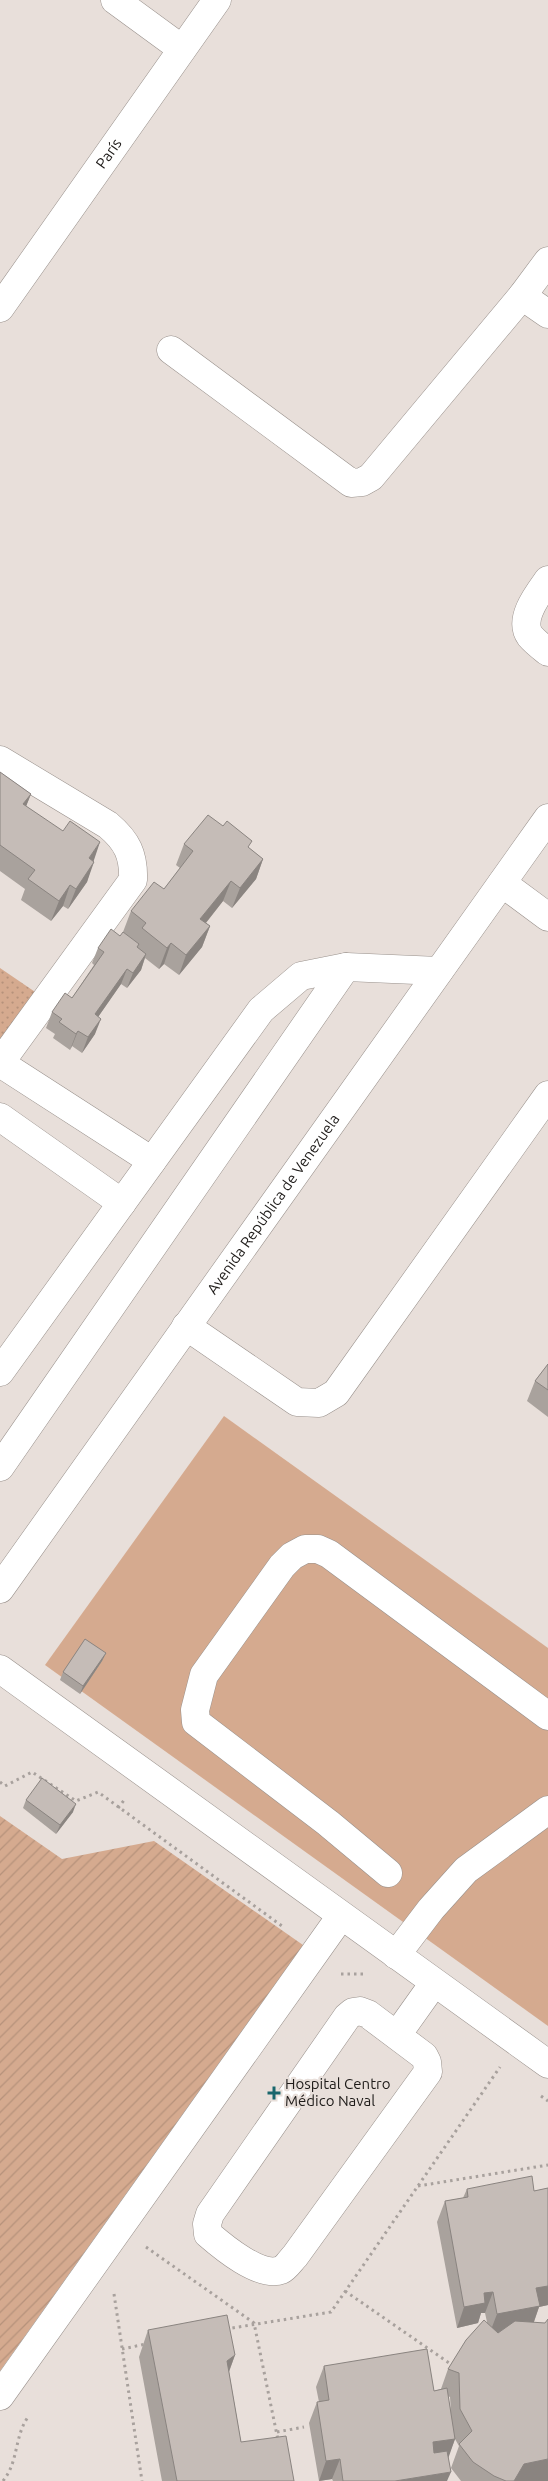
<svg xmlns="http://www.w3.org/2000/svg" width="548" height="2481" font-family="Ubuntu,sans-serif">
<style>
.grass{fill:#d5aa8f}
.park{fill:url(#park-dots)}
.garden{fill:url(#garden-furrows)}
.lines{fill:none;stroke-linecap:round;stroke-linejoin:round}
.minor-casing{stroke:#99918c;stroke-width:29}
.major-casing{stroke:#99918c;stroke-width:29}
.path{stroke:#a8a19d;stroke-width:3;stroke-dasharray:2.5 4;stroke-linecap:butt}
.minor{stroke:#fff;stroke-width:28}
.major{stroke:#fff;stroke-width:28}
.wall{fill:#a9a29d;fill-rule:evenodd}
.shaded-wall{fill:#8a8480}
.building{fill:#c5bcb7;stroke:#8a8480}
.poi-dot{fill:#19666d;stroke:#e8dfda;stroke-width:2}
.labels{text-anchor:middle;stroke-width:4.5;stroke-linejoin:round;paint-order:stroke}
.street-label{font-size:15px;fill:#1e1b19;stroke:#e8dfda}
.poi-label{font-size:15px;fill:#1e1b19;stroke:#e8dfda;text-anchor:start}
</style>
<defs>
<pattern id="park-dots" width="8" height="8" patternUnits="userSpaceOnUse" patternTransform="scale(1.25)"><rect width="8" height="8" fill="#d5aa8f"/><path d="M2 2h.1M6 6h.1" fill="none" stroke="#b6927b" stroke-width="1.8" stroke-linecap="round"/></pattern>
<pattern id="garden-furrows" width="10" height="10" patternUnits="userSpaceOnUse" patternTransform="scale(1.25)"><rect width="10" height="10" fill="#d5aa8f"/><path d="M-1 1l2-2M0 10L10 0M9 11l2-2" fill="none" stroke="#b6927b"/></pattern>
</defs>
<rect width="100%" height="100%" fill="#e8dfda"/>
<path class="grass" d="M224,1416L548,1648V2026L45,1665Z"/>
<path class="park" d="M0,968L44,998L0,1058Z"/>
<path class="garden" d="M0,1816L62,1859L154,1841L303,1945L0,2371Z"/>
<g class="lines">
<defs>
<g id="minor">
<path d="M115,0L182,49"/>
<path d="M548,261L522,296L548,314"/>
<path id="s1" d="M0,308L217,0"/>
<path d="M171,350L351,483L362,482L371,477L522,296"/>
<path d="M548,580C538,594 518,619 530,636C535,642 543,648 548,652"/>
<path d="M0,760L108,825C127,841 134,855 133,880L0,1063"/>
<path d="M502,883L548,917"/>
<path d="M0,1063L152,1161"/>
<path d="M0,1117L122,1203"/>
<path d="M186,1326L297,1402L319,1403L336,1393L548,1095"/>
<path d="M0,1372L261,1010L301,976L346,967L439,971"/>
<path d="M0,1467L346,967"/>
<path d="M0,1669L548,2064"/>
<path d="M388,1873L328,1823L196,1722L195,1710L204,1675L282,1566L292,1556L305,1549H318L329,1554L548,1716"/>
<path d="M396,1955L431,1909L466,1870L548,1810"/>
<path d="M360,2011L368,2014L424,2056L427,2062L428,2072L295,2256C291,2260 286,2268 281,2270C260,2278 223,2247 208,2234L207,2224L210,2214L347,2017L353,2012Z"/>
<path d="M397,2035L434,1983"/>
<path d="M0,2396L341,1916"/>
</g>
<g id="major">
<path id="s2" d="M0,1589L548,818"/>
</g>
</defs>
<use href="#minor" class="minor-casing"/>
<use href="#major" class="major-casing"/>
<g class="path">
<path d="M0,1782L5,1786L32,1772L76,1801L98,1792L282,1926"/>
<path d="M118,1808L125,1799"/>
<path d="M341,1974H364"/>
<path d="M541,2096L548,2101"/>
<path d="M418,2186L548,2165"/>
<path d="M146,2247L254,2323L278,2440"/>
<path d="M345,2291L452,2365"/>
<path d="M114,2294L142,2481"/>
<path d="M226,2329L331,2312L500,2067"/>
<path d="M122,2349L146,2344"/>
<path d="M277,2432L304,2427"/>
<path d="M3,2481C19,2461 14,2437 28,2417"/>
</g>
<use href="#minor" class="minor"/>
<use href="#major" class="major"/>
</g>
<g class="wall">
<path d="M0,772L31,794L26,806L93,861L87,882L68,909L63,906L51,921L21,900L25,889L0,871Z"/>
<path d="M184,844L249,848L263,859L256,879L232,908L223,901L206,923L210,926L202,947L179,975L164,964L159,969L145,958L141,970L127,988L121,984L98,1017L95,1034L82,1053L72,1046L70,1050L53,1038L55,1034L46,1028L52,1012L72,998L94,965L92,963L98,948L120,936L136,942L123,932L131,911L164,889L180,868L176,865Z"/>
<path d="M548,1364V1417L527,1401L535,1381Z"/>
<path d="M106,1653L102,1661L80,1694L60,1680L63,1672Z"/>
<path d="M26,1800L73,1812L56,1834L23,1808Z"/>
<path d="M548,2188V2305L539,2307L534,2322L548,2481H461L451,2468L459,2446L455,2439L448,2457L447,2481H333L332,2479L319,2481L309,2423L317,2402H319L316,2387L324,2366L434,2391L441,2389L448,2369L487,2322L485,2313H481L478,2323L457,2328L437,2222L445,2201L463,2198L467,2189L534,2191ZM448,2396L450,2397L451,2411Z"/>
<path d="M148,2330L235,2355L229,2372L241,2442L294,2481H162L139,2357Z"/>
</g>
<g class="shaded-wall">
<path d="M31,794L23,814V804Z"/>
<path d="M100,842L93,863L89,858Z"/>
<path d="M263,859L256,879L232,908L240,888Z"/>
<path d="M94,862L87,882L68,909L76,889Z"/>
<path d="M231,881L223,901L193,939L200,919Z"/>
<path d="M70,885L63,906L51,921L59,901Z"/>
<path d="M210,926L202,947L179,975L186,955Z"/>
<path d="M171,943L164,964L159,969L167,948Z"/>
<path d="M146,954L141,970L127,988L133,973Z"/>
<path d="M127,969L121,984L89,1030L95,1014Z"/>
<path d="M101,1019L95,1034L82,1053L88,1037Z"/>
<path d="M78,1031L72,1046L70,1050L76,1034Z"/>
<path d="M106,1653L102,1661L80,1694L83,1686Z"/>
<path d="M76,1804L73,1812L56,1834L60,1825Z"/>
<path d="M548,2286V2305L539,2307L532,2327L489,2335L497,2314L536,2288Z"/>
<path d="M493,2292L485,2313H481L478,2323L457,2328L464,2307L484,2293Z"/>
<path d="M235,2355L225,2382L227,2361Z"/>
<path d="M455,2439L448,2459L425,2463L433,2442Z"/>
<path d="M340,2459L332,2479L319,2481L326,2461Z"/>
<path d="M548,2459V2481H514L524,2464Z"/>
<path d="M451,2472L447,2481H395Z"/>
</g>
<g class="building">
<path d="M0,772L31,794L23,804L63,831L70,821L100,842L89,858L94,862L76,889L70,885L59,901L28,879L35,870L0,845Z"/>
<path d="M208,815L223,826L227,821L252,841L248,847L263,859L240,888L231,881L200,919L210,926L186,955L171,943L167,948L142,928L146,923L131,911L154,882L164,889L193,851L184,844Z"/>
<path d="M111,929L120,936L123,932L139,944L137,947L146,954L133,973L127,969L95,1014L101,1019L88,1037L78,1031L76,1034L59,1022L62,1019L52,1012L65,993L72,998L104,952L98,948Z"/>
<path d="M548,1364V1390L535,1381Z"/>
<path d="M85,1639L106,1653L83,1686L63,1672Z"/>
<path d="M42,1778L76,1804L60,1825L26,1800Z"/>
<path d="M532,2176L534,2191L548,2188V2286L536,2288L540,2306L497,2314L493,2292L484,2293L485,2303L464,2307L445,2201L468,2197L467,2189Z"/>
<path d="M227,2315L235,2355L227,2361L241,2442L286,2436L294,2481H177L148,2330Z"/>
<path d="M548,2319V2459L524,2464L514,2481H506L494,2476L473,2462L459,2444L472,2431L460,2409L459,2373L448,2369L466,2340L484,2320L498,2333L515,2321L545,2323Z"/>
<path d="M427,2349L434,2391L447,2388L455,2439L433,2442L434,2453L447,2451L451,2472L395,2481H343L340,2459L326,2461L317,2402L329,2400L324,2366Z"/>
</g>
<path class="poi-dot" d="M271.5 2085.5h5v5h5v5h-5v5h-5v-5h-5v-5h5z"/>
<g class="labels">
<g class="street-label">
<text dy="5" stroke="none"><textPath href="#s1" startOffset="189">París</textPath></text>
<text dy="5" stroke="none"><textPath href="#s2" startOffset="472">Avenida República de Venezuela</textPath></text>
</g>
<g class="poi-label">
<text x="285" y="2089">Hospital Centro<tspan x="285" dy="17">Médico Naval</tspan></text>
</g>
</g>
</svg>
